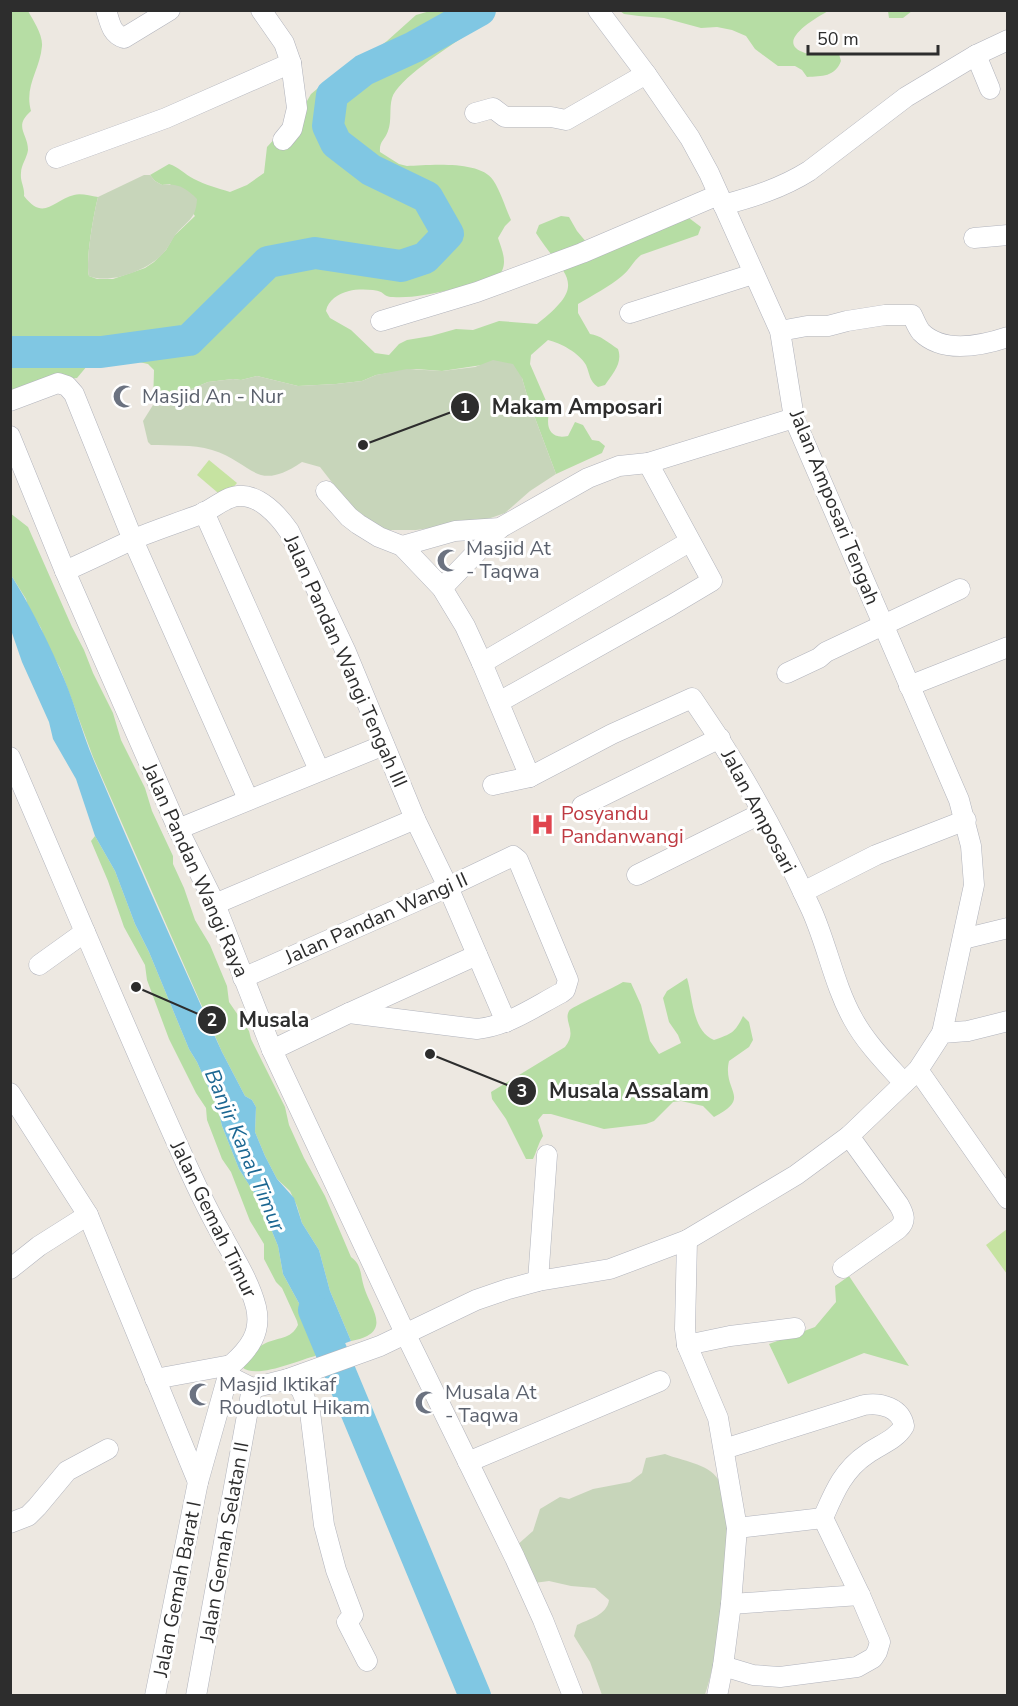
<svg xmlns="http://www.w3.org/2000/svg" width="1018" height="1706" font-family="'Nunito Sans',sans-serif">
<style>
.green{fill:#b6dda4}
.cemetery{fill:#c7d5ba}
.pitch{fill:#c6e3a1}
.water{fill:#80c7e3}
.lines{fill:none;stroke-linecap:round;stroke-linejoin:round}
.river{stroke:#80c7e3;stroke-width:32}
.minor-casing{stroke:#b1b3bc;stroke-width:21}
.minor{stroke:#fff;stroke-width:20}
.labels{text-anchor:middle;stroke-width:6;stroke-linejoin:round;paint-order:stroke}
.worship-label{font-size:20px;fill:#5b616d;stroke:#fff;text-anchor:start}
.street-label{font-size:20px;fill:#2d2d2d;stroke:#fff}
.health-label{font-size:20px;fill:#be3a42;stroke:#fff;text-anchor:start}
.water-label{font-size:21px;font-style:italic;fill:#1c6792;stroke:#fff}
.leader{fill:none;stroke:#2d2d2d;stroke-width:2}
.callout-dot{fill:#2d2d2d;stroke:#fff;stroke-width:2}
.mark-label{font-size:18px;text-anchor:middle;font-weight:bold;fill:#fff}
.callout-label{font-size:21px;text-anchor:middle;font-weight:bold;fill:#2d2d2d;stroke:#fff;stroke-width:6;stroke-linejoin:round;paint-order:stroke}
</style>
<rect width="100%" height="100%" fill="#ede8e1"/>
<g class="green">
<path d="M10,11H28C33,20 43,35 42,46C40,70 24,86 31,111C13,127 28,133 28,150C27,158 21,165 21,173C20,182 25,187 24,196C44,222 53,200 74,195C81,193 90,196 98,197C94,212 85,263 89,276L97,279H113L145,268L154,262L166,250L174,236L195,216L170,184L162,185L155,181L150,175L169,164C179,167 184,174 194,179C205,185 218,188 230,192L247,185L264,173L267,147L303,108L311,94L348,63L371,53L387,41L416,15L430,11H452L465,28L463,37C447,48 397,80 392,98C389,108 392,121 388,131C385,140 379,141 380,152L399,164L407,166C429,165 480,160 493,180C501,192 505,207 511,220L505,226L498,238C503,253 509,265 497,278C465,285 426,299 393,297C387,297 385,295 381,292C373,289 357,289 349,291C338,294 328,300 326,311L330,318L351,330L375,353L389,355L399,344L407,340L431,336L456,329L473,330L499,321L537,324C591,282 564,277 536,233L539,225L561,216L569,217L577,231L597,255L689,218L701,227L698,235L641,255C633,261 630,270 622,276C609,287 593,295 578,304V313L590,334C600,335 609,343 618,349C623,363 613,373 605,385L598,387C589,381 590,374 586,365C579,353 561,343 548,340L531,355L530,364L550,410C545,426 549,440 568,436L575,422L583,425L592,440L599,441L605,446L602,453L556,474L529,402L522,378L482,365L442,371L416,369L376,375L362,381L336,384L298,386L257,376L241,380L233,379L208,382L153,405L154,370L148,364L139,362L95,364L87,366L77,378L54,380L11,391Z"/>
<path d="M620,11H828C818,17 772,42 805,53C815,56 828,53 839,54L841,61C835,77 822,76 807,77L802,70L795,66H778L755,49L746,36L732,30L717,27L701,28L664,18L639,16L624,14Z"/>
<path d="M888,11V10L912,11L903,18H889Z"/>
<path d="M10,513L28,527L72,627L84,650L93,673L113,713L121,740L145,788L152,811L173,856V864L184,888L195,920L210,945L227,986L229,1002L249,1031L251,1039L285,1107L289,1125L304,1158L325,1196L351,1257C362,1265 360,1274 364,1287C371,1310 394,1333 351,1341L330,1291L319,1250L302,1223L297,1206L290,1191L277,1179L265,1156L255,1132L256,1107L252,1100L245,1096L222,1052L93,757L60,668L46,643L41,628L28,607L26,599L11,575Z"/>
<path d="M95,836L115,871L135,924L149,952L189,1049L197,1062L218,1109L222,1126L239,1169L260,1202L278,1246L283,1274L313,1329V1338L321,1352L315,1356C299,1360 255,1380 242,1367L243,1360C250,1355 256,1348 264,1344C277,1337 291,1340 298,1325L297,1321L282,1288L276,1282L264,1259V1244L250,1221L231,1172L222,1159L207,1120L206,1108L196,1093L169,1039L147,980L145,965L124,927L108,881L91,841Z"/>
<path d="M687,978C693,997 692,1031 714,1040C731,1034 735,1033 743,1016L749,1022L753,1040L749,1047L729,1061C722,1092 753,1097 714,1117L703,1106L681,1101L673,1102L654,1121L646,1124L604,1129L551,1114H543L538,1120L543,1136C538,1144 537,1151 533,1159H526L506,1119L492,1099L491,1092L565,1047C578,1031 563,1022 569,1011C571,1007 614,988 623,982L631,983L641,1005L650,1041L659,1054L681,1043L678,1035L669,1022L663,998L667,991Z"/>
<path d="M849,1276L909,1366L864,1353L788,1384L769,1344L815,1327L836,1302L835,1286Z"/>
</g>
<g class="cemetery">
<path d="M144,175H150L155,181L162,185C178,183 186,188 197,199C196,219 188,220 176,234C172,239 170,245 166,250C152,269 111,285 89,276C85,263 94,212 98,197Z"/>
<path d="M493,360L513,364L522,378L529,402L556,474L530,491L505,513L485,520L416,530H374L345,499L320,467L302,462C255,494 253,462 212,450C192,444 171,446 151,445L148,442L143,421L153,405L208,382L233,379L241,380L257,376L298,386L336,384L362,381L376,375L407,369L442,371L475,367Z"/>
<path d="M665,1454C682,1461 707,1463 718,1479C740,1513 719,1657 705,1695H602L590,1662L574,1636L577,1625C589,1619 607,1615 609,1600L595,1588L571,1586L549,1581L534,1583L516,1546L533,1531L540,1509L560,1497L569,1499L593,1489L630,1482L642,1473L646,1458Z"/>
</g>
<g class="pitch">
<path d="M209,460L237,483L224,498L197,475Z"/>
<path d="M1007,1229H1008L1007,1274L986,1245Z"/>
</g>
<path class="water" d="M11,575C29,604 45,635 59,667C73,697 81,730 94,761C135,858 178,955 222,1052L245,1096L252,1100L256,1107L255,1132L265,1156L277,1179L294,1198L302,1223L319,1250L330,1291L351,1341L321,1352L313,1338V1329L283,1274L278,1246L260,1202L239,1169L222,1126L218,1109L197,1062L189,1049L149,952L135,924L115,871L95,836L76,779L53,739L49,722L22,662L11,630Z"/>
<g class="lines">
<g class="river">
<path d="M10,352H101L189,340L268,262L315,253L401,266L425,258L448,234L427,197L371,170L336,143L328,126L332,95L364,70L414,47L480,10"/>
<path d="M314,1310L475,1696"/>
</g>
<defs>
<g id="minor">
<path d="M106,10C110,22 111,34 124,38L170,10"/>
<path d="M261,10L284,43L291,63L297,108L292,129L283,140"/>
<path d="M598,10L646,74L690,138L709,173L780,331L794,418L959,800L971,846L974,885L942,1033"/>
<path d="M976,55L990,89"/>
<path d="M475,113L493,108L505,117H551L566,120L646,74"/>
<path d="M56,158L166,118L291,63"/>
<path d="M723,205C753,197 782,188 809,171L906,97L976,55L1008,40"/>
<path d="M974,238L1008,235"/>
<path d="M630,313L753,274"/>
<path d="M381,321L477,292L582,253L718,195"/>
<path d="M780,331L807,326H828L847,321L885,315H912C915,321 917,327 921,332C943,354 981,346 1008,337"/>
<path d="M10,401L58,383L67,386L74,394L133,540L248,799"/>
<path d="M10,436L65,571L178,829L215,904L272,1050L405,1333L515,1558L543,1620L573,1696"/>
<path d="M326,491L349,517L358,524L379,537L402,546L442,588L465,626L482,663L530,777"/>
<path d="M204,512L319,770"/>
<path d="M402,546L455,531L500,528L588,478L619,466L648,463L794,418"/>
<path d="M65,571C88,561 110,550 132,540C155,530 178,523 201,514C213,509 225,497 238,496C259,494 278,515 289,531L346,652L415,819L448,887L506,1022"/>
<path d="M442,588L500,528"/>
<path d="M482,663L689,542"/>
<path d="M787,673L819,658L826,652L960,589"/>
<path d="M909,686L1008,647"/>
<path d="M499,702L670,606L712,581L648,463"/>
<path d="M10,757C67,889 122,1021 181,1152C193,1179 205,1205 219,1230C232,1254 249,1280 256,1307C262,1333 249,1349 231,1365L198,1482L155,1696"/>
<path d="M493,785L530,777L612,734L692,698C738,764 778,836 811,909C827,944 834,985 853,1019C866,1043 886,1063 904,1083"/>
<path d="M582,806L720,738"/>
<path d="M178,829L384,745"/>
<path d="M637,875L762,813"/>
<path d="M803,892L876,855L966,820"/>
<path d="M215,904L415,819"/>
<path d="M963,939L1008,928"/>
<path d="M39,965L85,932"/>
<path d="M243,978L448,887L513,856L518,860L568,980L565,990L561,993C534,1007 508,1026 477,1029L349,1013L272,1050"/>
<path d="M349,1013L477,955"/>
<path d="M918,1070L1008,1199"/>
<path d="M10,1093L88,1215L198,1482"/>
<path d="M687,1240L685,1329L687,1345L718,1418L737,1528L731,1604L723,1666L717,1696"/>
<path d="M843,1268L898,1229C907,1221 904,1214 899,1205L849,1136"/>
<path d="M10,1269L39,1246L88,1215"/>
<path d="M538,1281L547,1155"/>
<path d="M687,1345L730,1336L795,1328"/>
<path d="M228,1376L252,1388L288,1379L380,1346L476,1300L508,1289L538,1281L610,1269L687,1240L796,1175L849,1136L918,1070L942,1033L968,1031L1008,1021"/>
<path d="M155,1379L231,1365"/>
<path d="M288,1379L301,1389L310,1412L324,1525L336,1570L353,1615L347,1622L367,1661"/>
<path d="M724,1449L864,1405C881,1402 901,1408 904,1426C896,1440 879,1445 867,1454C843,1470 834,1493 823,1518"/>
<path d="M468,1462L660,1381"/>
<path d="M10,1523L28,1516L37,1507L67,1471L108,1449"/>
<path d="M737,1528L823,1518"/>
<path d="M731,1604L860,1595"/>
<path d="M723,1666L753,1675L780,1677L857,1667L873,1658L877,1652L880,1642L860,1595L823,1518"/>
<path d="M196,1696L252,1388"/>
</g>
</defs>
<use href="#minor" class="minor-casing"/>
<use href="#minor" class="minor"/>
</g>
<defs>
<symbol id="mosque-bare" viewBox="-9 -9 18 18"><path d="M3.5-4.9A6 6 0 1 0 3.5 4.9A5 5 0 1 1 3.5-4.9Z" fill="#6b7280" stroke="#fff" stroke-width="2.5" paint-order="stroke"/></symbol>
<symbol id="hospital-bare" viewBox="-9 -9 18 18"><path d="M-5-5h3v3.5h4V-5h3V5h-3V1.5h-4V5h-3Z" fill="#e0444e" stroke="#fff" stroke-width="2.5" paint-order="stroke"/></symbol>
</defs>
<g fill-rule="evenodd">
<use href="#mosque-bare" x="108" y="380" width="33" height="33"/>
<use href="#mosque-bare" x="432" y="544" width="33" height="33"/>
<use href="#hospital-bare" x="526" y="808" width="33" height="33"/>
<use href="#mosque-bare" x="184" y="1378" width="33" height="33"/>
<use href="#mosque-bare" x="410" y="1386" width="33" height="33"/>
</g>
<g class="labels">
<g class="worship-label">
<text x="142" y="403">Masjid An - Nur</text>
<text x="466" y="555">Masjid At<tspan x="466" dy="23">- Taqwa</tspan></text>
<text x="219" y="1391">Masjid Iktikaf<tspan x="219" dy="23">Roudlotul Hikam</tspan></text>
<text x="445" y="1399">Musala At<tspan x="445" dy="23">- Taqwa</tspan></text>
</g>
<g class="street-label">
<text transform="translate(835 507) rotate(68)" y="7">Jalan Amposari Tengah</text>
<text transform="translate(346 661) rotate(66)" y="7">Jalan Pandan Wangi Tengah III</text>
<text transform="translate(759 811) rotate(62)" y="7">Jalan Amposari</text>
<text transform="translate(196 870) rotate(66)" y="7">Jalan Pandan Wangi Raya</text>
<text transform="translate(376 918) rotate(-24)" y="7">Jalan Pandan Wangi II</text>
<text transform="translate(214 1219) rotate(64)" y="7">Jalan Gemah Timur</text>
<text transform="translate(224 1542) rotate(-80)" y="7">Jalan Gemah Selatan II</text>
<text transform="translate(177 1589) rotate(-79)" y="7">Jalan Gemah Barat I</text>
</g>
<g class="health-label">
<text x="561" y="820">Posyandu<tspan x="561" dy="23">Pandanwangi</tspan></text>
</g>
<g class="water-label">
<text transform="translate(245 1150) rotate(67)" y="7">Banjir Kanal Timur</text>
</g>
</g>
<path class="leader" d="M363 445L465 407M136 987L212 1020M430 1054L522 1091"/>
<g class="callout-dot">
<circle cx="363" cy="445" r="6"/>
<circle cx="136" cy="987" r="6"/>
<circle cx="430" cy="1054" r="6"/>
<circle cx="465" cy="407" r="15"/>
<circle cx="212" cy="1020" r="15"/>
<circle cx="522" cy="1091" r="15"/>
</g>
<g class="mark-label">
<text x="465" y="413">1</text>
<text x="212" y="1026">2</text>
<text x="522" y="1097">3</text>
</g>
<g class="callout-label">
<text x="577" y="414">Makam Amposari</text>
<text x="274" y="1027">Musala</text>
<text x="629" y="1098">Musala Assalam</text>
</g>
<rect width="1018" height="1706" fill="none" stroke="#2d2d2d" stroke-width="24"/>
<path d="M808 45v9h130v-9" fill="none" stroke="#2d2d2d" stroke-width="3"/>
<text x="817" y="45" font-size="18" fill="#2d2d2d" stroke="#ffffff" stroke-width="4.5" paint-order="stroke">50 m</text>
</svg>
